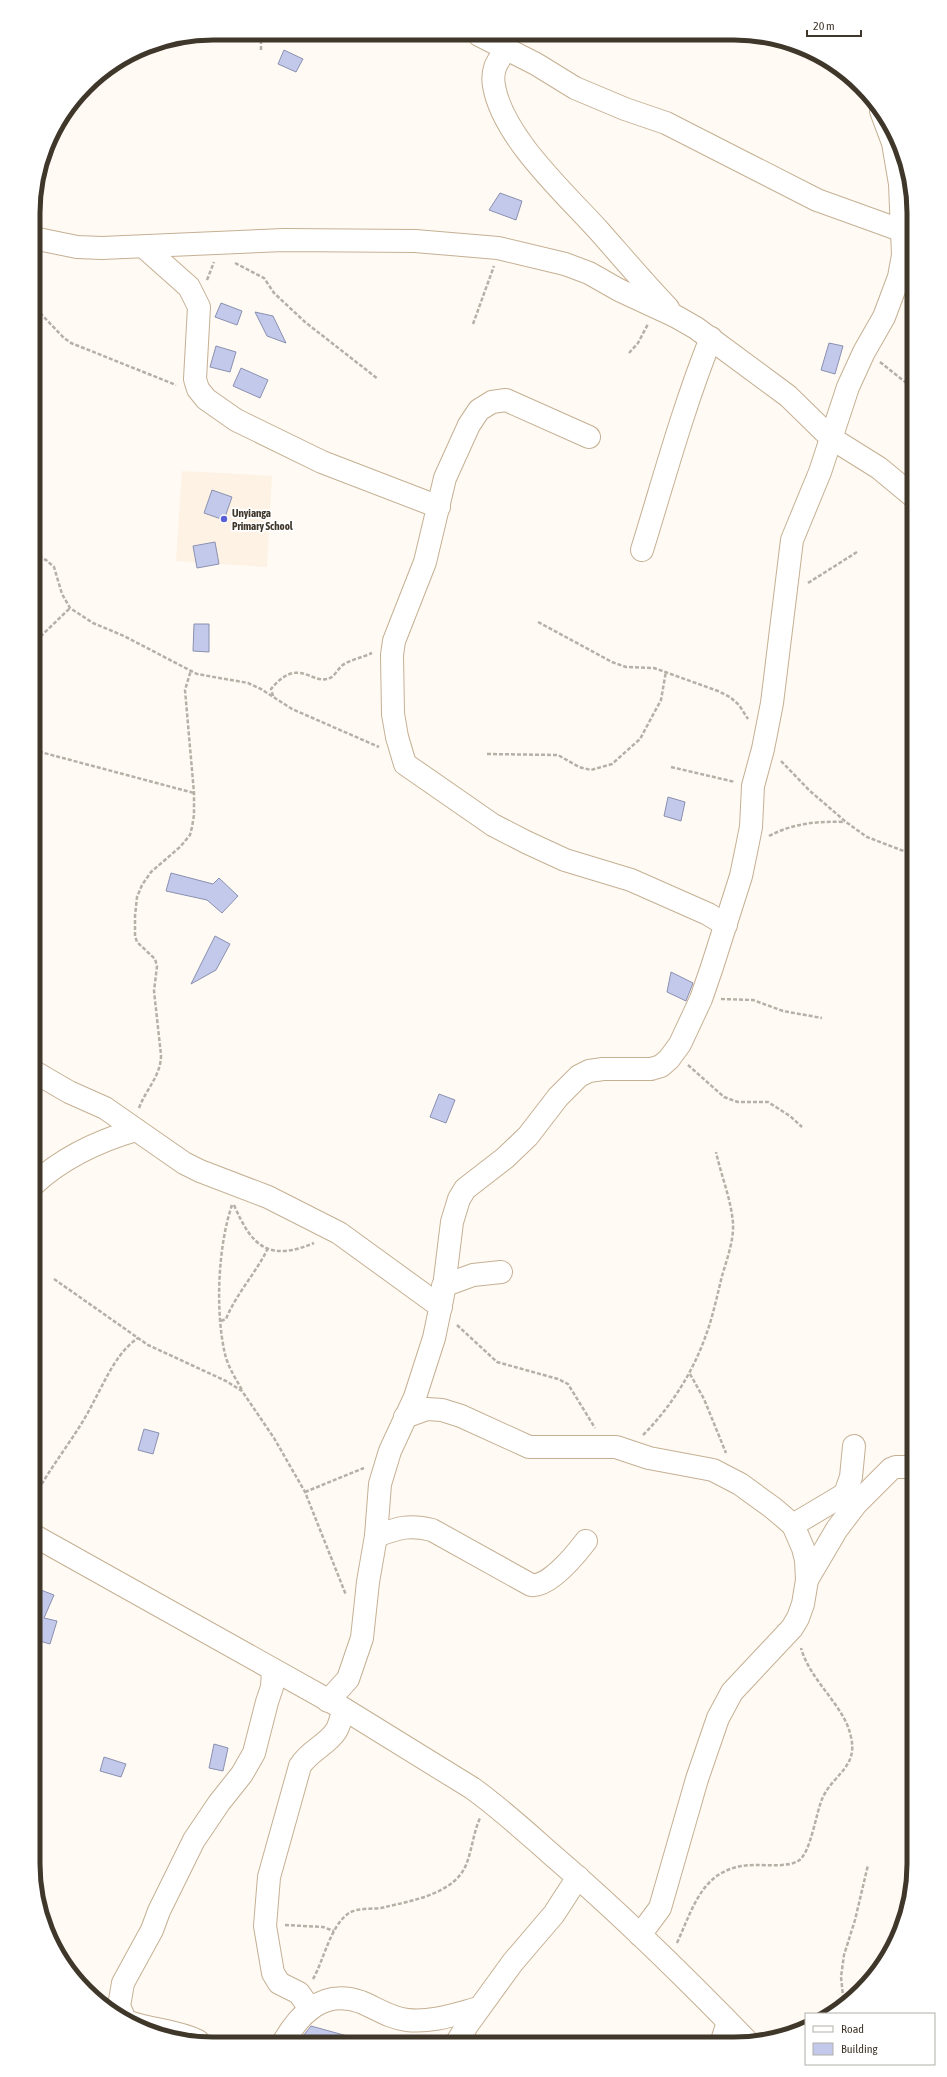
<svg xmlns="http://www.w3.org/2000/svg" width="947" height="2077" font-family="'Asap Condensed',sans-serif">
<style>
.built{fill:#fdf2e3}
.building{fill:#c3c9eb;stroke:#8a90af}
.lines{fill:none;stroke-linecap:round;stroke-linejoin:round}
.minor-casing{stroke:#c5b093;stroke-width:24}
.path{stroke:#b6b0a7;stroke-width:2.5;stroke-dasharray:4 2;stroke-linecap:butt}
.minor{stroke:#fff;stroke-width:22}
.poi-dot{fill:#595fd6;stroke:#fff;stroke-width:1.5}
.labels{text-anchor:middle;stroke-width:3.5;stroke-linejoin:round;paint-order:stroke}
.poi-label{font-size:11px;font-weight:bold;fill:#40372b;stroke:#fff;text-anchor:start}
.rim{fill:none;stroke:#40372b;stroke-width:5}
</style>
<rect width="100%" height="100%" fill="#fffaf4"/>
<path class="built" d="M182,471L272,476L267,567L176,561Z"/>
<g class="building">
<path d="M284,50L303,59L296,72L278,64Z"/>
<path d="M500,193L522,201L516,220L489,210Z"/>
<path d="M221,303L242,311L237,325L215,317Z"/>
<path d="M255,312L273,316L286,343L267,336Z"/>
<path d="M829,343L843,346L835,374L821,370Z"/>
<path d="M216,346L236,352L230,372L210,367Z"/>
<path d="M241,368L268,380L260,398L233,386Z"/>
<path d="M212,490L232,497L224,520L204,513Z"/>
<path d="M215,542L219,564L197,568L193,546Z"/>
<path d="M194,624H209V652L193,651Z"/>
<path d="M668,797L685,802L681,821L664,816Z"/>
<path d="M171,873L213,884L219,878L238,896L222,913L207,900L166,891Z"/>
<path d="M215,936L230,944L216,970L191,984Z"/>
<path d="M671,972L693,983L686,1001L667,992Z"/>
<path d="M439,1094L455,1100L446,1123L430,1117Z"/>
<path d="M144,1429L159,1433L153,1454L138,1450Z"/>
<path d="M33,1587L54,1595L44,1618L57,1621L50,1644L36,1640L39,1630L33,1644Z"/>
<path d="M214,1744L228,1748L223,1771L209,1768Z"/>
<path d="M104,1757L126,1764L121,1777L100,1771Z"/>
<path d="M311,2026L351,2037L350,2042L299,2041Z"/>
</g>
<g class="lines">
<defs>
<g id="minor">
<path d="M479,35L536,64L575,88L625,109L666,123L817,200L903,231"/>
<path d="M507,48C498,61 491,68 494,86C503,138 566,194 600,232C623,258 644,283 668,308"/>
<path d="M33,238L77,247L102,248L284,240L415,241L498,248L565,264L589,273L619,290L675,316L696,328L788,396L831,438L879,468L914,497"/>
<path d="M144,247L189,287L199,307L195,379L198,389L206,399L236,420L322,462L439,507"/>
<path d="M589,437L506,400L492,402L479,410L469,425L445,478L425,562L394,641L392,655L393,714L397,737L405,764L493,825L526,842L565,860L631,880L708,914L726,925"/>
<path d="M642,550C664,479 683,408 711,338"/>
<path d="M33,1071L69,1092L105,1108L184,1163L200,1171L268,1197L339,1233L441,1307"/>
<path d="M33,1185C62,1158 98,1141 136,1130"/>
<path d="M443,1286L473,1275L501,1272"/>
<path d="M405,1417L427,1409L442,1410L461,1416L529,1447H616L649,1458L713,1470L740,1484L773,1508L793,1525L803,1548L806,1560L807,1580"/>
<path d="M793,1525L845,1494L851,1477L854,1446"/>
<path d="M33,1535L344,1709L472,1788C500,1808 525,1831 551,1854C620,1913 685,1977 748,2042"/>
<path d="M376,1536C398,1528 409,1524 432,1530L531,1585C549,1588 576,1554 586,1541"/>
<path d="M328,1701L348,1679L362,1638L368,1582L376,1536L380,1484L390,1451L415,1397L434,1338L443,1295L452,1222L459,1199L465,1189L505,1158L528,1136L558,1097L579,1076L589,1071L603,1069H651L661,1066L669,1059L680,1044L701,999L712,967L741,876L747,847L751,827L753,786L763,749L772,703L792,540L820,472L848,387L864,352L884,317L899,277L903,255L900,184L893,143L881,111"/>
<path d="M640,1935L660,1908L697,1779L718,1718L732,1692L792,1628L798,1618L803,1604L807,1580L837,1529L856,1504L891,1469L896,1467H914"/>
<path d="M310,2009L299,1993L279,1983L273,1973L265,1926L269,1877L300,1766C309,1751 327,1745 336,1731C340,1725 341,1716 344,1709"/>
<path d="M125,2020L119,2006L123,1983L152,1930L159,1911L194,1840L219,1803L242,1774L254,1753L267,1702L272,1687L273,1670"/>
<path d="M129,2022C151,2030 176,2030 198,2041"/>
<path d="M284,2041C301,2012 324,1989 361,2002C376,2008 390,2018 407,2020C431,2023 456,2014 479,2008"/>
<path d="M457,2042L468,2024L513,1962L554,1914L578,1877"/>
<path d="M721,2044L728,2022"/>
</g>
</defs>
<use href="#minor" class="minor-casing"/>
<g class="path">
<path d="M261,50V33"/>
<path d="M235,263L264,278L274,293L305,322L378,379"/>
<path d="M207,280L214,262"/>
<path d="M40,313L64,338L71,343L176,385"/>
<path d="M473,324L494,266"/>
<path d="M629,353L638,343L648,324"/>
<path d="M880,362L914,389"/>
<path d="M33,554L46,560L54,567L62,594L70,608L93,623L124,636L197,674L248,683L261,689L292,709L379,747"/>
<path d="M808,583L857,552"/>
<path d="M538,622L612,662L626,667L654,668L718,691L730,697L739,705L748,719"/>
<path d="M33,646L40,637L70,608"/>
<path d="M273,696L271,689C299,655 311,686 330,678C336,675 339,666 346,663C354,659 363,657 372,653"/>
<path d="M33,750L194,793"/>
<path d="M487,754L558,755L579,767L591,770L612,764L640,739L661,700L666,671"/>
<path d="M781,761L810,791L846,822L867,837L914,855"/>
<path d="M671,767L735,782"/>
<path d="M769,836C794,823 818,821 845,822"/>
<path d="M721,999L753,1000L783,1011L822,1018"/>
<path d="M688,1065L724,1097L738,1102H768L790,1116L802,1127"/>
<path d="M139,1108C146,1089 161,1076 161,1055L154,991L157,966L155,959L137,942L135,936V916L137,897L142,885L151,872L180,847L190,835L192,827L194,815V793L185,690L191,670"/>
<path d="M232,1205C218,1246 215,1311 225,1354C228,1367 236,1379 242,1390"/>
<path d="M234,1205C252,1247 269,1262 314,1243"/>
<path d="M54,1279L148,1345L226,1381L242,1391L274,1438L305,1492L346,1595"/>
<path d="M221,1321L226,1319C236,1294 256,1273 268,1248"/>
<path d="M457,1325L497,1362L558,1379L568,1384L595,1428"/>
<path d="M690,1374L704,1399L726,1453"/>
<path d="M643,1435C671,1407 693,1372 706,1335C713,1316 717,1296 722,1276C727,1259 734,1240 733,1223C731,1199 721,1175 716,1152"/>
<path d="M305,1492L364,1468"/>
<path d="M33,1500C50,1466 76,1437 93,1403C105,1381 116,1353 138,1338"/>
<path d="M285,1925L323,1927L334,1931"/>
<path d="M677,1943C695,1903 704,1865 756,1865C769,1865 787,1867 798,1861C811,1854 816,1811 823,1797C834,1774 858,1767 851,1737C845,1706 810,1681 801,1648"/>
<path d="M313,1979C324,1960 330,1926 349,1913C358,1907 374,1910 385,1907C411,1901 454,1894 466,1865C472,1850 473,1834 480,1818"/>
<path d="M844,2005L841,1977L844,1955L855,1920L868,1865"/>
</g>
<use href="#minor" class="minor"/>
</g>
<circle class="poi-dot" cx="224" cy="519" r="4"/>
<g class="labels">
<g class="poi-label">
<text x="232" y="517">Unyianga<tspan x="232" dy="13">Primary School</tspan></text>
</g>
</g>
<path d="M0 0H947V2077H0ZM213 40H734A173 173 0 0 1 907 213V1864A173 173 0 0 1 734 2037H213A173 173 0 0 1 40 1864V213A173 173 0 0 1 213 40Z" fill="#fff" fill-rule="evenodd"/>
<path class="rim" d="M213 40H734A173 173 0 0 1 907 213V1864A173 173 0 0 1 734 2037H213A173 173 0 0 1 40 1864V213A173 173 0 0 1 213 40Z"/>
<rect x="805" y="2013" width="130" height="52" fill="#ffffff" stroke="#b3afaa"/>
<rect x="813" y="2026" width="20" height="6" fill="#ffffff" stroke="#b3afaa"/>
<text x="841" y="2033" font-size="12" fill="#40372b">Road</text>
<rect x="813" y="2043" width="20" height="12" fill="#c3c9eb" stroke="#b3afaa"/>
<text x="841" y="2053" font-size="12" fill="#40372b">Building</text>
<path d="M807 30v6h54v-6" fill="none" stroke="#40372b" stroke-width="2"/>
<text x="813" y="30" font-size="12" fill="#40372b" stroke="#ffffff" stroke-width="3" paint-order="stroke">20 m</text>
</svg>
